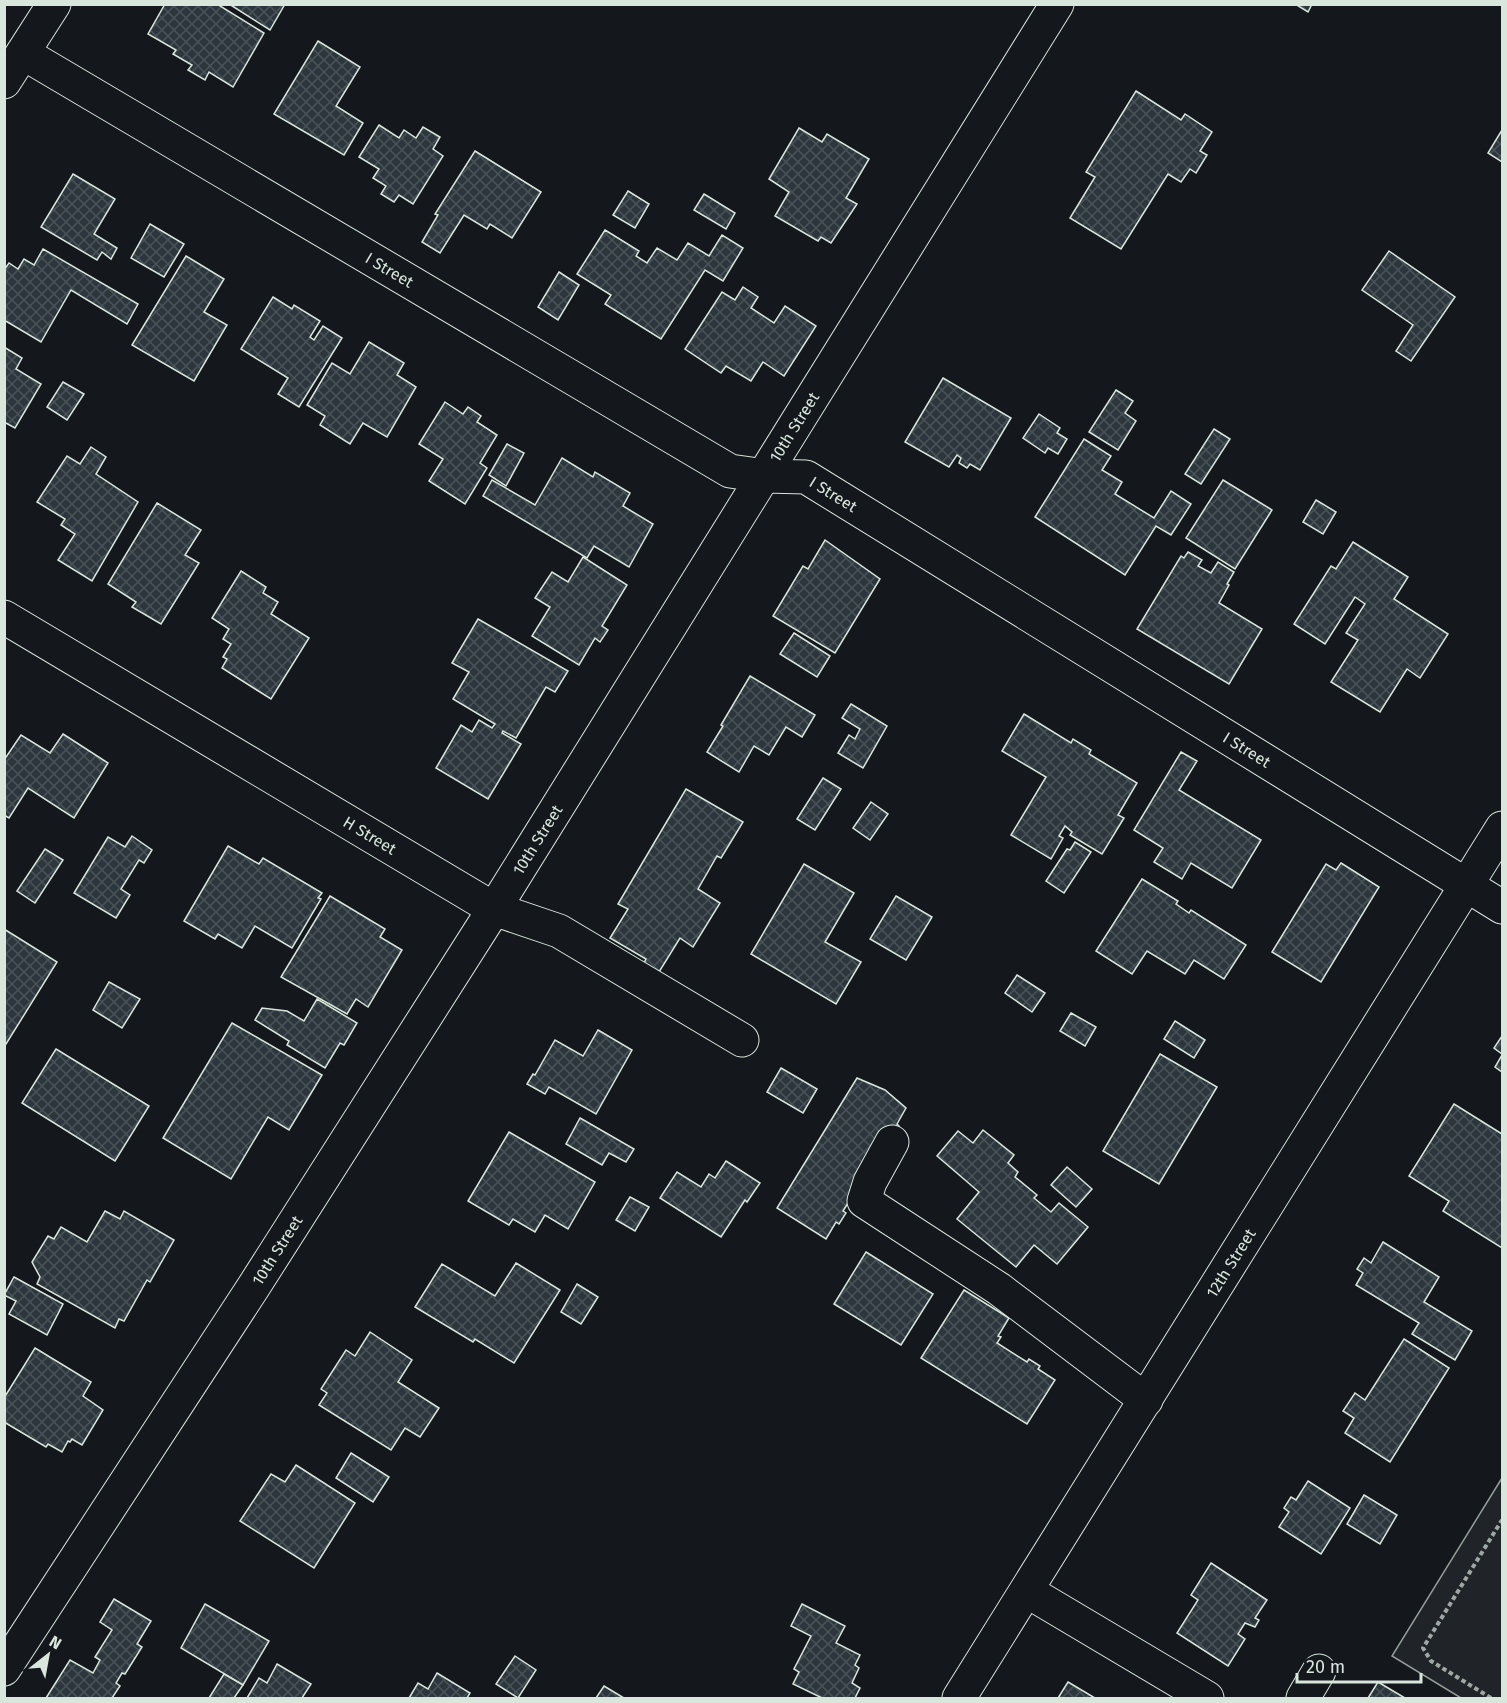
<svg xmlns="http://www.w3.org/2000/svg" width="1507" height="1703" font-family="'Fira Sans',sans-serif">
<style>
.green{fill:#202428;stroke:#939e99;stroke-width:1.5}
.building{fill:url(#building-cross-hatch);stroke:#d8e6dc;stroke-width:1.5}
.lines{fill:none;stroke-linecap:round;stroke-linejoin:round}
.minor-casing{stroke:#d8e6dc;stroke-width:35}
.path{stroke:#9da8a2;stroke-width:4;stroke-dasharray:4.5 3;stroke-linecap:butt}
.minor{stroke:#14181c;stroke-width:33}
.labels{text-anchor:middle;stroke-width:4.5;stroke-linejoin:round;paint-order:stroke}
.street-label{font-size:16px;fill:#d8e6dc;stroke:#14181c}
</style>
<defs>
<pattern id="building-cross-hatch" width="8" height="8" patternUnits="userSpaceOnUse" patternTransform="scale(1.5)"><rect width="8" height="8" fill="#2c363c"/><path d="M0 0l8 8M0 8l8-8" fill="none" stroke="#4a5358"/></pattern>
</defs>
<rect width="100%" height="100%" fill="#14181c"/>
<path class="green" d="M1502,1478V1698H1461L1392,1656Z"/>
<g class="building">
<path d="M165,4H217L264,33L233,87L209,72L205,80L188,70L192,65L173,54L176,50L148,34Z"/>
<path d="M229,4H285L270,30Z"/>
<path d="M1295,4H1312L1308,12Z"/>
<path d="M318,41L360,67L336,106L363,123L344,155L274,114Z"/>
<path d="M1136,91L1181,120L1185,114L1212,132L1200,151L1207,155L1196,173L1190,169L1181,182L1168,174L1121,249L1070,218L1095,177L1086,172Z"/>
<path d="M379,125L399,138L404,130L416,138L423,127L440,137L433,149L443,156L413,204L399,195L394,202L381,194L386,186L373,178L379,169L359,157Z"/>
<path d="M799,128L822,142L827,134L869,159L846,198L857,204L831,243L821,237L818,241L775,216L789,192L769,179Z"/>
<path d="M1502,130V162L1488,153Z"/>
<path d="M475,151L541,192L512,238L490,224L487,229L464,215L440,253L422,242L438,215L435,214Z"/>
<path d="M73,174L115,199L94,234L117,248L111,259L102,252L97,260L41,227Z"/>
<path d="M628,191L649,204L635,228L613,215Z"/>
<path d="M704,194L735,213L726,229L694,210Z"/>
<path d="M150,224L184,244L164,277L131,258Z"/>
<path d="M605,230L639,251L636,256L647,263L657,248L677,260L688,243L709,256L722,235L743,248L723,281L705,270L661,339L605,304L611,295L577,274Z"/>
<path d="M43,249L138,304L127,324L71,290L41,342L4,320V270L9,263L18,269L24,259L34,265Z"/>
<path d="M1389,251L1455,297L1411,361L1396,351L1413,325L1362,290Z"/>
<path d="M186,256L224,279L204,312L227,325L194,381L132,345Z"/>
<path d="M559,272L579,285L558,320L538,307Z"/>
<path d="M743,287L758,297L751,308L774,323L785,306L816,326L784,376L763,362L751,381L726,366L721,373L685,349L722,292L735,300Z"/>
<path d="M273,297L292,309L294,305L320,321L310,337L314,340L323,326L342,338L299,407L278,394L288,378L241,349Z"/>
<path d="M369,342L404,363L397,375L416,387L387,437L363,423L350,444L320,425L325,416L307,405L332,363L350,374Z"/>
<path d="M4,347L22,358L16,369L41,384L15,428L4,422Z"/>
<path d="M943,378L1011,418L980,470L970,464L967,468L959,463L961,458L957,455L949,467L905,442Z"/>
<path d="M63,382L84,394L67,420L47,407Z"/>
<path d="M1116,390L1133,401L1125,413L1136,421L1118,450L1089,432Z"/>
<path d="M445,402L463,414L468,407L481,416L477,422L497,435L480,463L487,468L465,504L429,481L443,459L419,444Z"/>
<path d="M1039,414L1060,428L1057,433L1067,439L1058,454L1048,448L1045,453L1023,438Z"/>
<path d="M1214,429L1230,439L1201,484L1185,474Z"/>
<path d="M1084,439L1111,456L1102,470L1122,482L1115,494L1154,518L1171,491L1191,504L1171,535L1156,526L1125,575L1035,517Z"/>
<path d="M507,444L524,453L506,486L489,475Z"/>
<path d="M91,447L106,457L96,474L138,502L92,581L58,560L75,534L61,525L65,519L37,502L67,456L80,464Z"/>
<path d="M562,458L593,477L595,472L630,493L623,506L653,524L629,567L594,546L587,558L483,496L492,480L535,505Z"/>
<path d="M1223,480L1272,510L1235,569L1186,538Z"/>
<path d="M1316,500L1336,512L1323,534L1303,522Z"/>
<path d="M157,503L201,530L185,555L199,563L161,624L132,607L136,602L108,584Z"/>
<path d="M825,540L880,579L835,653L773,616L803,566L808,569Z"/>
<path d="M1353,542L1408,577L1394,599L1448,634L1420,678L1407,669L1380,712L1331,682L1358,640L1346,633L1365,604L1355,597L1325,644L1294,624L1331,566L1336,569Z"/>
<path d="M1188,552L1202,560L1198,566L1211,573L1218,562L1234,572L1227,584L1229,585L1219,603L1262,629L1229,684L1137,629L1181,556L1184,558Z"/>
<path d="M583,557L627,585L602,626L608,630L600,642L595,638L579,665L532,636L550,607L535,598L552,572L568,582Z"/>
<path d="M241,571L266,587L263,593L278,602L271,614L309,638L271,699L222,668L227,659L223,657L231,644L223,639L229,629L212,618Z"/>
<path d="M478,619L568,671L555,692L546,687L516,738L503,731L502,733L521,744L488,799L436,768L461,725L472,732L479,720L492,728L495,724L453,699L469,672L452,663Z"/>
<path d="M794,633L830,656L817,677L780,654Z"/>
<path d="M750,676L815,715L802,737L786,727L769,755L754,746L739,772L707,752L723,726L721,725Z"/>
<path d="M851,704L887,726L863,768L838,753L849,735L855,739L860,729L842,718Z"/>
<path d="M1024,714L1071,743L1073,739L1091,750L1089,754L1137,783L1118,815L1124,818L1102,854L1070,835L1072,832L1065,826L1059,836L1063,838L1051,859L1011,835L1046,777L1002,751Z"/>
<path d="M63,734L108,763L74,818L28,788L9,818L4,815V760L21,735L50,753Z"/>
<path d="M1181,752L1197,761L1179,790L1261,840L1232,888L1191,863L1182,879L1154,862L1163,848L1134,830Z"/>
<path d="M823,778L841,789L815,830L797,819Z"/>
<path d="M686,789L743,822L721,858L717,856L698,889L720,903L693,947L680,938L659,972L644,963L646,959L610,938L628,909L618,904Z"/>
<path d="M871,802L888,814L870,840L853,828Z"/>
<path d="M132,836L152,850L144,863L139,860L121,889L130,895L116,918L74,893L108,837L125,847Z"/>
<path d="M1075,842L1091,852L1064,893L1046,881L1067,849L1070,850Z"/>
<path d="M228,846L259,864L263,858L322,893L318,898L321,899L292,948L255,926L242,948L218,934L215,939L184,921Z"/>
<path d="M45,849L63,860L35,903L17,891Z"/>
<path d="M1341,863L1379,887L1321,982L1272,952L1326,864L1336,870Z"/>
<path d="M804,864L854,893L825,942L861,962L836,1004L751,954Z"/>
<path d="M1142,879L1178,901L1176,904L1189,913L1191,910L1246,945L1224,979L1194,960L1185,974L1147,951L1132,974L1096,951Z"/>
<path d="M330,896L385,929L380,937L402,950L368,1007L356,999L347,1014L281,977Z"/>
<path d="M896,896L932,917L906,960L870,939Z"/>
<path d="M4,929L57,962L6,1044L4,1043Z"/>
<path d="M1017,975L1045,993L1032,1012L1005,993Z"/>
<path d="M109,982L140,999L122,1028L93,1010Z"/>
<path d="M317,999L357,1023L344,1045L340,1043L325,1068L287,1045L289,1041L255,1020L262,1008L287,1011L304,1021Z"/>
<path d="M1071,1013L1096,1027L1085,1046L1060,1031Z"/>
<path d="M1175,1021L1205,1040L1194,1058L1164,1039Z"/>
<path d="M232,1023L322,1075L289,1130L268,1117L231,1179L163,1138Z"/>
<path d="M598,1030L632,1050L596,1114L549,1087L545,1094L527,1084L533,1074L535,1075L555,1040L583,1056Z"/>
<path d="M1502,1036V1054L1494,1048Z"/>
<path d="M56,1049L149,1106L115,1161L22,1103Z"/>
<path d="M1160,1054L1217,1087L1159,1184L1103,1151Z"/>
<path d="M1502,1055V1072L1495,1067Z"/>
<path d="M781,1068L817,1089L803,1113L767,1092Z"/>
<path d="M857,1078L885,1090L906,1108L897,1124L899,1126L892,1136L890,1135L843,1211L846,1213L839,1224L836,1222L826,1239L777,1208Z"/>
<path d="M1454,1104L1502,1134V1248L1443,1211L1449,1201L1409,1176Z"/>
<path d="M580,1118L634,1149L626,1162L609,1153L602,1165L566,1144Z"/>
<path d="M983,1130L1014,1155L1008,1163L1018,1172L1015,1177L1037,1195L1034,1198L1051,1212L1059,1203L1088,1227L1057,1264L1034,1245L1016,1267L957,1219L979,1192L937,1156L958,1131L973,1143Z"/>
<path d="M509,1132L595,1182L568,1229L545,1215L535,1232L513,1219L509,1225L468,1201Z"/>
<path d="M726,1161L760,1183L747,1202L745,1200L721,1237L660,1198L677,1172L701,1187L709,1174L715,1178Z"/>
<path d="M1067,1167L1092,1189L1076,1207L1051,1185Z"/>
<path d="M630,1197L649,1207L635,1231L616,1220Z"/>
<path d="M105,1211L120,1219L124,1211L174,1240L150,1282L147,1280L124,1321L119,1319L115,1328L37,1284L40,1277L32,1262L48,1236L54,1239L61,1227L87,1242Z"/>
<path d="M1383,1242L1439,1277L1424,1302L1472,1331L1455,1360L1412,1334L1419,1323L1356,1285L1363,1273L1357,1269L1364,1258L1371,1263Z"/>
<path d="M866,1252L933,1294L901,1345L834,1304Z"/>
<path d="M516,1263L560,1290L514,1363L475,1339L473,1342L415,1307L442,1264L495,1296Z"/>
<path d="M14,1277L63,1304L47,1335L9,1314L16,1301L4,1295Z"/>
<path d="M577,1284L598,1297L581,1324L561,1312Z"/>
<path d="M964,1290L1009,1318L998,1336L1001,1337L997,1343L1027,1362L1029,1359L1040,1366L1038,1369L1055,1380L1027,1424L921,1358Z"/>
<path d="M370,1332L412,1360L398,1382L439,1408L420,1437L405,1428L391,1450L319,1405L327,1393L321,1389L346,1350L355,1356Z"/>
<path d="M1404,1339L1449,1368L1390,1462L1345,1433L1354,1418L1343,1411L1355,1393L1365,1400Z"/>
<path d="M35,1348L91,1382L83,1396L103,1410L82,1445L72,1439L70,1442L68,1441L62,1452L48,1444L46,1447L4,1422V1398Z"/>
<path d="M351,1453L389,1477L373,1502L336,1478Z"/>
<path d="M296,1465L355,1503L314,1568L240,1521L271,1474L285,1482Z"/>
<path d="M1308,1481L1350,1508L1321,1554L1279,1527L1289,1512L1284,1508L1291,1497L1296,1500Z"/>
<path d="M1364,1495L1397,1515L1380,1544L1347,1524Z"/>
<path d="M1211,1563L1267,1600L1255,1618L1259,1620L1255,1627L1245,1623L1238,1634L1245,1639L1228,1666L1177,1633L1198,1600L1191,1595Z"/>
<path d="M114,1599L151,1621L137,1644L142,1647L125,1674L122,1673L116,1683L120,1686L112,1698H46L70,1660L93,1673L100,1660L95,1657L112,1630L100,1622Z"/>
<path d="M205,1604L269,1641L243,1685L181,1648Z"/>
<path d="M802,1604L845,1626L836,1643L860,1655L855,1665L859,1668L852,1683L860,1688L855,1698H822L793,1684L799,1672L794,1669L811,1636L791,1626Z"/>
<path d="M515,1656L536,1670L518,1698L496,1684Z"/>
<path d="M277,1664L311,1684L302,1698H247L259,1678L267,1683Z"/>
<path d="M437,1673L470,1693L467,1698H409L418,1683L428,1689Z"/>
<path d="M224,1674L243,1685L234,1698H209Z"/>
<path d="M1068,1682L1095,1698H1058Z"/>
<path d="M1378,1682L1405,1698H1368Z"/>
<path d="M604,1686L624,1698H596Z"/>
</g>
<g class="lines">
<defs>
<g id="minor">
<path id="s1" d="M23,53L730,471L764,476L806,477L1502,907"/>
<path d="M4,82L54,4"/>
<path id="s2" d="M4,617L494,909L559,931L742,1040"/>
<path d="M892,1142L870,1182L864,1201L999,1289L1146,1400"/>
<path d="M1027,1591L1207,1698"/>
<path id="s3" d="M4,1669L254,1286L494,909L1057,4"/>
<path id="s4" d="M959,1698L1502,828"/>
<path d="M1303,1698L1319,1671"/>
</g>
</defs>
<use href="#minor" class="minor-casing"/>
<path class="path" d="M1491,1698L1431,1661L1423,1648L1502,1520"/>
<use href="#minor" class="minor"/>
</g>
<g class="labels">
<g class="street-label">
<text dy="6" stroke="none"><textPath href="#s1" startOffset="426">I Street</textPath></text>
<text dy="6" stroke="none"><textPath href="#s3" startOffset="1472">10th Street</textPath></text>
<text dy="6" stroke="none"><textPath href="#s1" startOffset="930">I Street</textPath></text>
<text dy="6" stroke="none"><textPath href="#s1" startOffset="1416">I Street</textPath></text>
<text dy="6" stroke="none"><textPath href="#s2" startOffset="426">H Street</textPath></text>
<text dy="6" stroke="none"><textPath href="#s3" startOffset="986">10th Street</textPath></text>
<text dy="6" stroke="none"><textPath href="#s3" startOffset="500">10th Street</textPath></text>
<text dy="6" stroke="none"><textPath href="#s4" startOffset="513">12th Street</textPath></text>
</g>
</g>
<rect width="1507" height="1703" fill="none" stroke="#d8e6dc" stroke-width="12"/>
<g transform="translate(48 1655) rotate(31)" stroke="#14181c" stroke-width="4.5" paint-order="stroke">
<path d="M0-4.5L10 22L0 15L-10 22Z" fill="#d8e6dc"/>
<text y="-9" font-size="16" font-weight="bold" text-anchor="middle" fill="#d8e6dc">N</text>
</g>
<path d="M1297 1673v9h124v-9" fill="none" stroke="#d8e6dc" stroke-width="3"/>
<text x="1306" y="1673" font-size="18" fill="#d8e6dc" stroke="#14181c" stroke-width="4.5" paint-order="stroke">20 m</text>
</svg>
